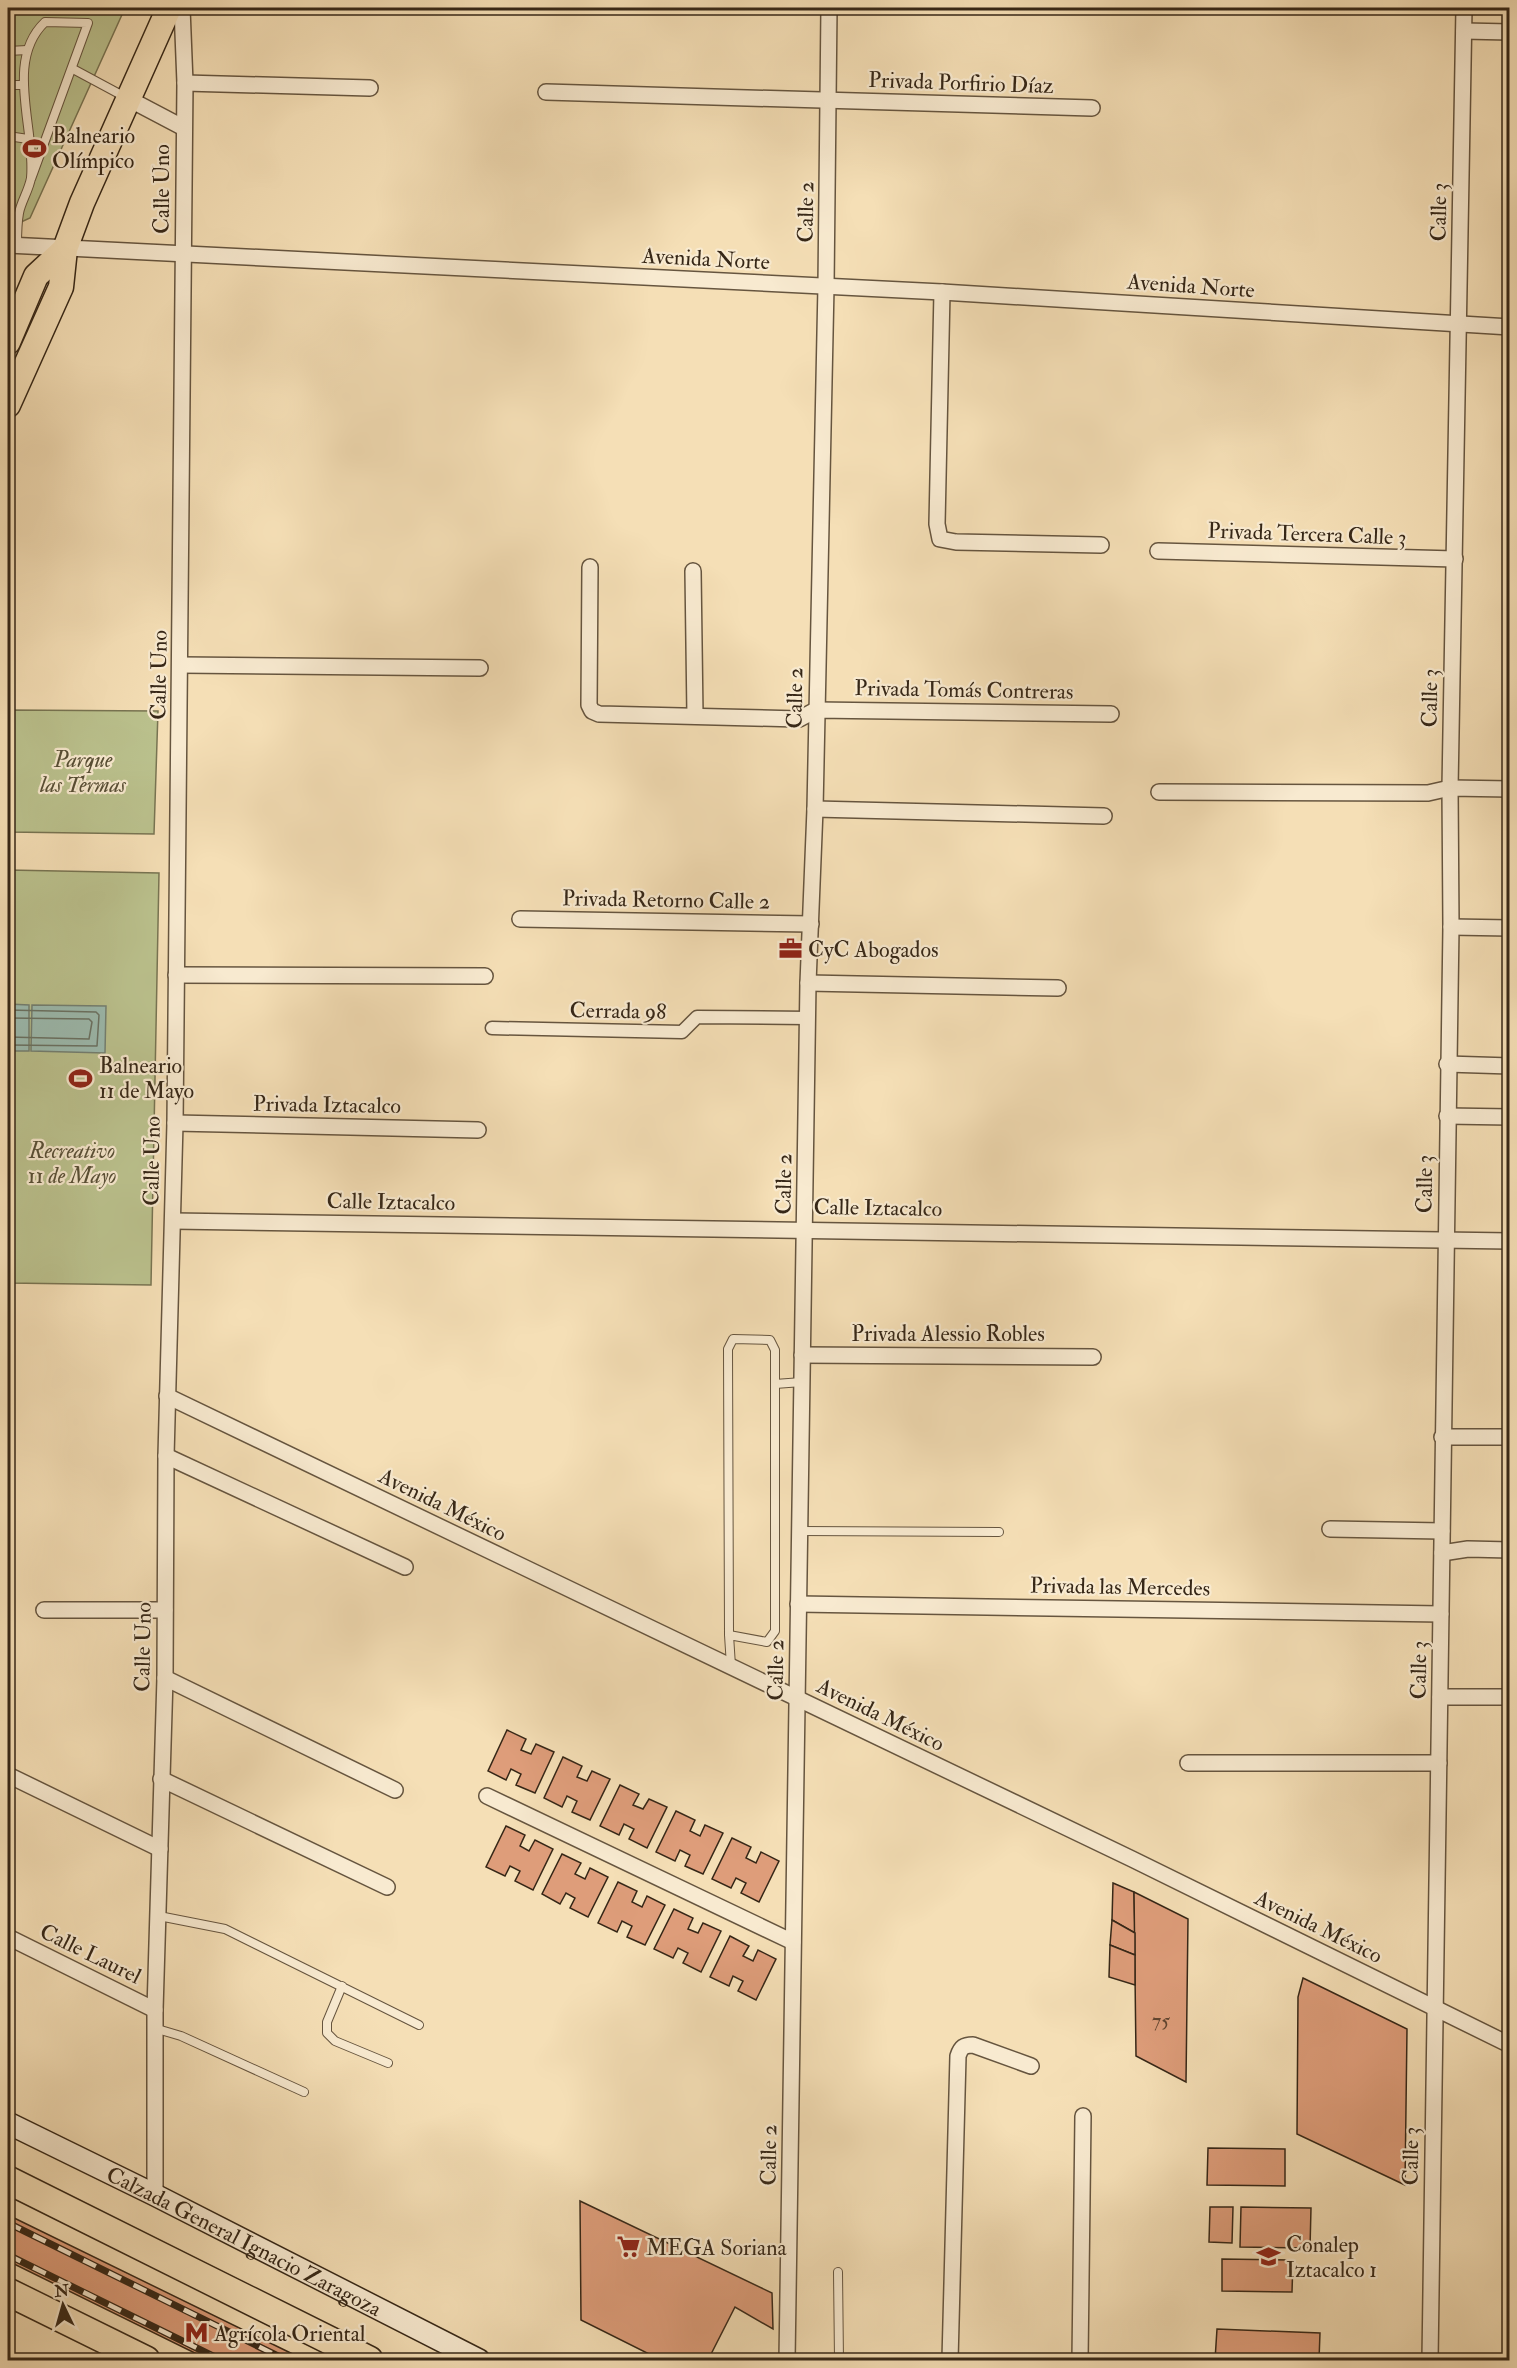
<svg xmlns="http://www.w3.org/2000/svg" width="1517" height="2368" font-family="'IM FELL Double Pica',serif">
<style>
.green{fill:#bbc28e;stroke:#787452;stroke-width:1.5}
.water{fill:#9cbcb1;stroke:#738073;stroke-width:1.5}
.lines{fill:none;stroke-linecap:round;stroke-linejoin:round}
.shore{stroke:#697264;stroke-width:1.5}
.building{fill:#de9d7a;stroke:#362717;stroke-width:1.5}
.service-casing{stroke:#66553f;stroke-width:10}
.pedestrian-casing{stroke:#66553f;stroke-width:15}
.minor-casing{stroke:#66553f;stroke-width:18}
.secondary-casing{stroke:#362717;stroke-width:24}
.primary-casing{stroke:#362717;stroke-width:27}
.motorway-casing{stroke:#362717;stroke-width:30}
.service{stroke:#f8ead0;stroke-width:8}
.pedestrian{stroke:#f8ead0;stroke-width:12}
.minor{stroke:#f8ead0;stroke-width:15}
.secondary{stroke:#f8ead0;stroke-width:21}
.primary{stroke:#f5dfb6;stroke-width:24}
.motorway{stroke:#f5dfb6;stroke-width:27}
.rail-casing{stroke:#362717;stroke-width:7}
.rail{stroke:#f8ead0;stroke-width:4.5;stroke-dasharray:14;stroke-linecap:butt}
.labels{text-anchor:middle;stroke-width:4.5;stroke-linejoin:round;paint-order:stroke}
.number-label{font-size:20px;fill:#604430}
.street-label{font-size:22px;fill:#362717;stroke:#f8ead0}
.poi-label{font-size:22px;fill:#362717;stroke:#f8ead0;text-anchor:start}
.park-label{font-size:22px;font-style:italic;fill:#574e35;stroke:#f8ead0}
</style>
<rect width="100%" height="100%" fill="#f5dfb6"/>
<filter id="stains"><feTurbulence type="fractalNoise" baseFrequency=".00333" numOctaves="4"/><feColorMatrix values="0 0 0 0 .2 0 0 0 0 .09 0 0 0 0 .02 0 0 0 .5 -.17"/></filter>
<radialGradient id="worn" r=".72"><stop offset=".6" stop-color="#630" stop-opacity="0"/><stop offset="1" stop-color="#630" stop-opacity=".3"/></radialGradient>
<g class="green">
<path d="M8,8H125L30,218L8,228Z"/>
<path d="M8,710L158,711L154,834L8,832Z"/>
<path d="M8,870L159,873L151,1285L8,1283Z"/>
</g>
<g class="water">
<path d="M8,1004L29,1005V1051H8Z"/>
<path d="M32,1005L106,1006L105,1053L31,1051Z"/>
</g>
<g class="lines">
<g class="shore">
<path d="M8,1010L96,1012L99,1015L97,1046L8,1045"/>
<path d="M8,1018L89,1019L92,1022L89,1039L8,1037"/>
</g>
</g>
<g class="building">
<path d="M507,1730L526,1739L521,1750L531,1754L536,1744L554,1752L535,1793L516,1785L521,1774L511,1769L506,1780L488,1771Z"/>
<path d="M563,1757L582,1766L577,1777L587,1781L592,1771L610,1779L590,1820L572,1812L577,1801L567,1796L562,1807L544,1798Z"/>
<path d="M620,1785L639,1794L633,1805L643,1809L649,1799L667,1807L647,1848L629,1839L634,1829L624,1824L619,1835L600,1826Z"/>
<path d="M676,1811L695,1820L690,1831L700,1836L705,1825L723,1833L703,1874L685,1866L690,1855L680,1850L675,1861L656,1852Z"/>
<path d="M506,1826L525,1835L520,1846L529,1851L535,1840L553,1849L533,1890L515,1881L520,1871L510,1866L505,1876L486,1867Z"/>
<path d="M732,1838L751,1847L746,1858L756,1863L761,1852L779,1861L759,1902L741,1893L746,1883L736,1878L731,1888L712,1879Z"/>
<path d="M562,1854L581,1863L575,1874L585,1879L590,1868L608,1877L588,1917L570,1908L575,1898L566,1893L560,1904L542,1894Z"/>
<path d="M618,1882L637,1891L632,1902L642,1907L647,1896L665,1905L645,1945L627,1937L632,1926L622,1921L617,1932L598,1923Z"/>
<path d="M1113,1883L1134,1892L1135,1933L1112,1920Z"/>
<path d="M1134,1892L1188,1919L1186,2082L1136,2056Z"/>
<path d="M674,1909L693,1918L688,1929L698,1933L703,1923L721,1931L701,1972L683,1963L688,1953L678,1948L673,1958L654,1949Z"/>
<path d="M1112,1920L1135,1933V1955L1110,1945Z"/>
<path d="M730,1936L749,1946L743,1956L753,1961L758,1950L776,1959L756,2000L738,1991L743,1981L733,1976L729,1986L710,1977Z"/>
<path d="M1110,1945L1135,1955V1985L1109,1977Z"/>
<path d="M1303,1978L1407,2029L1405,2185L1297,2134L1298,1997Z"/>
<path d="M1208,2148L1285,2149V2186L1207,2185Z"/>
<path d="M580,2201L772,2293L773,2329L735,2307L708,2360H661L581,2320Z"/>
<path d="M1210,2207H1233L1232,2243L1209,2242Z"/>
<path d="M1241,2207L1311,2208L1310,2248L1240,2247Z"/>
<path d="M8,2215L305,2360H209L8,2261Z"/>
<path d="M1222,2259L1293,2260L1292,2292L1222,2291Z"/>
<path d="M1217,2329L1320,2333L1319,2360H1215Z"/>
</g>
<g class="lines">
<defs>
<g id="service">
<path d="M8,51L27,50"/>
<path d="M73,69L127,98"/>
<path d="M8,85H24"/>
<path d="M8,136L28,139"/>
<path d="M17,246C17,235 17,224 19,213C21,202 29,190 31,178C36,129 4,61 45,22L88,23L31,179"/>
<path d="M775,1384L802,1382"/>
<path d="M800,1531L999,1532"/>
<path d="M729,1635L767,1642L775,1631V1350L770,1340L733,1339L728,1349L729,1635L731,1666"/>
<path d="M159,1916L225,1929L419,2025"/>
<path d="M342,1986L327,2022V2033L335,2041L388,2063"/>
<path d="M154,2028L181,2036L304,2092"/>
<path d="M838,2272L839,2360"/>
</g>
<path id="pedestrian" d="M492,1028L682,1032L697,1017L808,1018"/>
<g id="minor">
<path d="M1464,31L1510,32"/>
<path d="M185,83L370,88"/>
<path d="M546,92L1092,108"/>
<path d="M127,98L184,128"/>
<path d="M8,245L942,292L1510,327"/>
<path d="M942,292L937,524L940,539L956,542L1101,545"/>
<path d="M1158,551L1455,559"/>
<path d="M590,567L589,705L592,711L599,714L799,719L816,710L1111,714"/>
<path d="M693,571L695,716"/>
<path d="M181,665L480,668"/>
<path d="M1159,792L1428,793L1450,788L1510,789"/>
<path d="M815,809L1104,816"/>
<path d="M520,919L811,924"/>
<path d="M1451,927L1510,928"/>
<path d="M176,975L485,976"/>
<path d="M808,983L1058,988"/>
<path d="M1447,1064L1510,1066"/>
<path d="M1447,1116L1510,1117"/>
<path d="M175,1123L478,1130"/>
<path d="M173,1221L1510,1241"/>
<path d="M802,1355L1093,1357"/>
<path d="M167,1396L1132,1859L1510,2045"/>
<path d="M1442,1437H1510"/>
<path d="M166,1456L405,1567"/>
<path d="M1330,1529L1442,1531"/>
<path d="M1442,1553L1468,1549L1510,1550"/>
<path d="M798,1604L1441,1614"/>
<path d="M44,1610H165"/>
<path d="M165,1678L395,1790"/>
<path d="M1440,1697H1510"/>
<path d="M1188,1763H1439"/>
<path d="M8,1775L160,1849"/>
<path d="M161,1779L387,1887"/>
<path d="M487,1796L793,1942"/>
<path d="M8,1937L155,2010"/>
<path d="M155,2195V2010L165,1678L166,1456L175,1123L185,83L182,8"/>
<path d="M787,2360L808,983L815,809L826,286L829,8"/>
<path d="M950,2360L958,2056C961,2047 964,2045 973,2045L1031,2066"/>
<path d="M1080,2360L1083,2116"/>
<path d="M1430,2360L1451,927L1450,788L1464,8"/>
</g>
<g id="secondary">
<path id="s1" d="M8,2123L155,2195L479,2360"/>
</g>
<g id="primary">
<path d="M8,342L36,276L65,249"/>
<path d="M8,405L61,287L65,249L82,203L169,8"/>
</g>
<g id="motorway">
<path d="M8,2180L369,2360"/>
<path d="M8,2292L146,2360"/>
</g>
</defs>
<use href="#service" class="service-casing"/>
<use href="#pedestrian" class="pedestrian-casing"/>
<use href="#minor" class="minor-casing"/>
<use href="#secondary" class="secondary-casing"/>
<use href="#primary" class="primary-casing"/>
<use href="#motorway" class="motorway-casing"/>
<use href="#service" class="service"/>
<use href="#pedestrian" class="pedestrian"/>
<use href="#minor" class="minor"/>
<use href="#secondary" class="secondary"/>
<use href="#primary" class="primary"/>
<use href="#motorway" class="motorway"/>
<defs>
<g id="rail">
<path d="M8,2223L286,2360"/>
<path d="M8,2255L221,2360"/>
</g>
</defs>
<use href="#rail" class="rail-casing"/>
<use href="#rail" class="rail"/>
</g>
<defs>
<symbol id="stadium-bare" viewBox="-9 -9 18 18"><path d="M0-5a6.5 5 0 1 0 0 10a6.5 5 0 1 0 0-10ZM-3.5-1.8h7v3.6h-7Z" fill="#8f2418" stroke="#f8ead0" stroke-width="2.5" paint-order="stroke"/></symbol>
<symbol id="office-bare" viewBox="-9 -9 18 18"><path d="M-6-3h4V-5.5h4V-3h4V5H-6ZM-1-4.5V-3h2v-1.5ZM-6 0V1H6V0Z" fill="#8f2418" stroke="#f8ead0" stroke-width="2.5" paint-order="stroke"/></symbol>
<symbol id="supermarket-bare" viewBox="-9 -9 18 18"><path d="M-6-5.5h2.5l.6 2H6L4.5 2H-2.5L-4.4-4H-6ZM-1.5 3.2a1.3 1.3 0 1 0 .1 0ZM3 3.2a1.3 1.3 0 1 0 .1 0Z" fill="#8f2418" stroke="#f8ead0" stroke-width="2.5" paint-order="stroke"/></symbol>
<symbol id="school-bare" viewBox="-9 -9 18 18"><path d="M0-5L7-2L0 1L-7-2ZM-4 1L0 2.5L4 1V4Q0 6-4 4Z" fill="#8f2418" stroke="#f8ead0" stroke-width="2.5" paint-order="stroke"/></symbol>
<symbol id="metro-bare" viewBox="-9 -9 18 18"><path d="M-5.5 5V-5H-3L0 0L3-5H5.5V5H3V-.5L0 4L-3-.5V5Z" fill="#8f2418" stroke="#f8ead0" stroke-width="2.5" paint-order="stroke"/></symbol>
</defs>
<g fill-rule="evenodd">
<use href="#stadium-bare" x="18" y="132" width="33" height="33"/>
<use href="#office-bare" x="774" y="932" width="33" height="33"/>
<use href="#stadium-bare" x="64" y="1062" width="33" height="33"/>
<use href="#supermarket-bare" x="612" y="2230" width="33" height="33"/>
<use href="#school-bare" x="1252" y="2240" width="33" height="33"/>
<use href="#metro-bare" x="180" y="2316" width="33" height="33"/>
</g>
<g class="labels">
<g class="number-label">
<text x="1161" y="2027">75</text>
</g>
<g class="street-label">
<text transform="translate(961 82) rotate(2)" y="8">Privada Porfirio Díaz</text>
<text transform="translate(161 189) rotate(-90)" y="8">Calle Uno</text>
<text transform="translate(805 212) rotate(-89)" y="8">Calle 2</text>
<text transform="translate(1438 212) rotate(-89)" y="8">Calle 3</text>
<text transform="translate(706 258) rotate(3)" y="8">Avenida Norte</text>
<text transform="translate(1191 285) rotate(4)" y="8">Avenida Norte</text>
<text transform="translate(1307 533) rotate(2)" y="8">Privada Tercera Calle 3</text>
<text transform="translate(158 675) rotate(-89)" y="8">Calle Uno</text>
<text transform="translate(964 689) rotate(1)" y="8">Privada Tomás Contreras</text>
<text transform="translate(794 698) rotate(-89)" y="8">Calle 2</text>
<text transform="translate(1429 698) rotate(-89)" y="8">Calle 3</text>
<text transform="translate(666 899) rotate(1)" y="8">Privada Retorno Calle 2</text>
<text transform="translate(618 1010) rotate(1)" y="8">Cerrada 98</text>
<text transform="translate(327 1104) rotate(1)" y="8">Privada Iztacalco</text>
<text transform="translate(151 1161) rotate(-89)" y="8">Calle Uno</text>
<text transform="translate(783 1184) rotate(-89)" y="8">Calle 2</text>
<text transform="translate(1424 1184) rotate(-90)" y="8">Calle 3</text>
<text transform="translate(391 1201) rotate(1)" y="8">Calle Iztacalco</text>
<text transform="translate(878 1207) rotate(1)" y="8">Calle Iztacalco</text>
<text x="948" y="1341">Privada Alessio Robles</text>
<text transform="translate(443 1504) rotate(26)" y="8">Avenida México</text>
<text transform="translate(1120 1586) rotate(1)" y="8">Privada las Mercedes</text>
<text transform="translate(142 1647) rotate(-89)" y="8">Calle Uno</text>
<text transform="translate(775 1670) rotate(-89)" y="8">Calle 2</text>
<text transform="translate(1418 1670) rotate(-89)" y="8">Calle 3</text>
<text transform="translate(881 1714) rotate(26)" y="8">Avenida México</text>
<text transform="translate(1319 1926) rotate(26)" y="8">Avenida México</text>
<text transform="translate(91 1953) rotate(26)" y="8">Calle Laurel</text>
<text transform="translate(768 2155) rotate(-89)" y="8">Calle 2</text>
<text transform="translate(1410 2156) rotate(-89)" y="8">Calle 3</text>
<text dy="8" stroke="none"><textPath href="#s1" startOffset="264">Calzada General Ignacio Zaragoza</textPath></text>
</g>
<g class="poi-label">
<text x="52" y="143">Balneario<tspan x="52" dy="25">Olímpico</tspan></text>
<text x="808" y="957">CyC Abogados</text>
<text x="99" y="1073">Balneario<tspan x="99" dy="25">11 de Mayo</tspan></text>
<text x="1286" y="2252">Conalep<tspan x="1286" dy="25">Iztacalco 1</tspan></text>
<text x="646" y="2255">MEGA Soriana</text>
<text x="214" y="2341">Agrícola Oriental</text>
</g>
<g class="park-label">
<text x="83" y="767">Parque<tspan x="83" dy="25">las Termas</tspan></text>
<text x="72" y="1158">Recreativo<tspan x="72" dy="25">11 de Mayo</tspan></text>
</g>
</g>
<rect width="1517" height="2368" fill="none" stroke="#f5dfb6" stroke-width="30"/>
<rect x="9" y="9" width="1499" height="2350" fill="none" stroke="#362717" stroke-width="3"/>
<rect x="15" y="15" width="1487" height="2338" fill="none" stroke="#362717" stroke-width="1.5"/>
<g transform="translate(63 2305) rotate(355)" stroke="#f8ead0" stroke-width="4.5" paint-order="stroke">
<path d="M0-4.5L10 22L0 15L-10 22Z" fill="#362717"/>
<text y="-9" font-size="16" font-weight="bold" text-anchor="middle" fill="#362717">N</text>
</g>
<rect width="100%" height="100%" filter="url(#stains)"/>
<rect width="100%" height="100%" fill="url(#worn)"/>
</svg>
